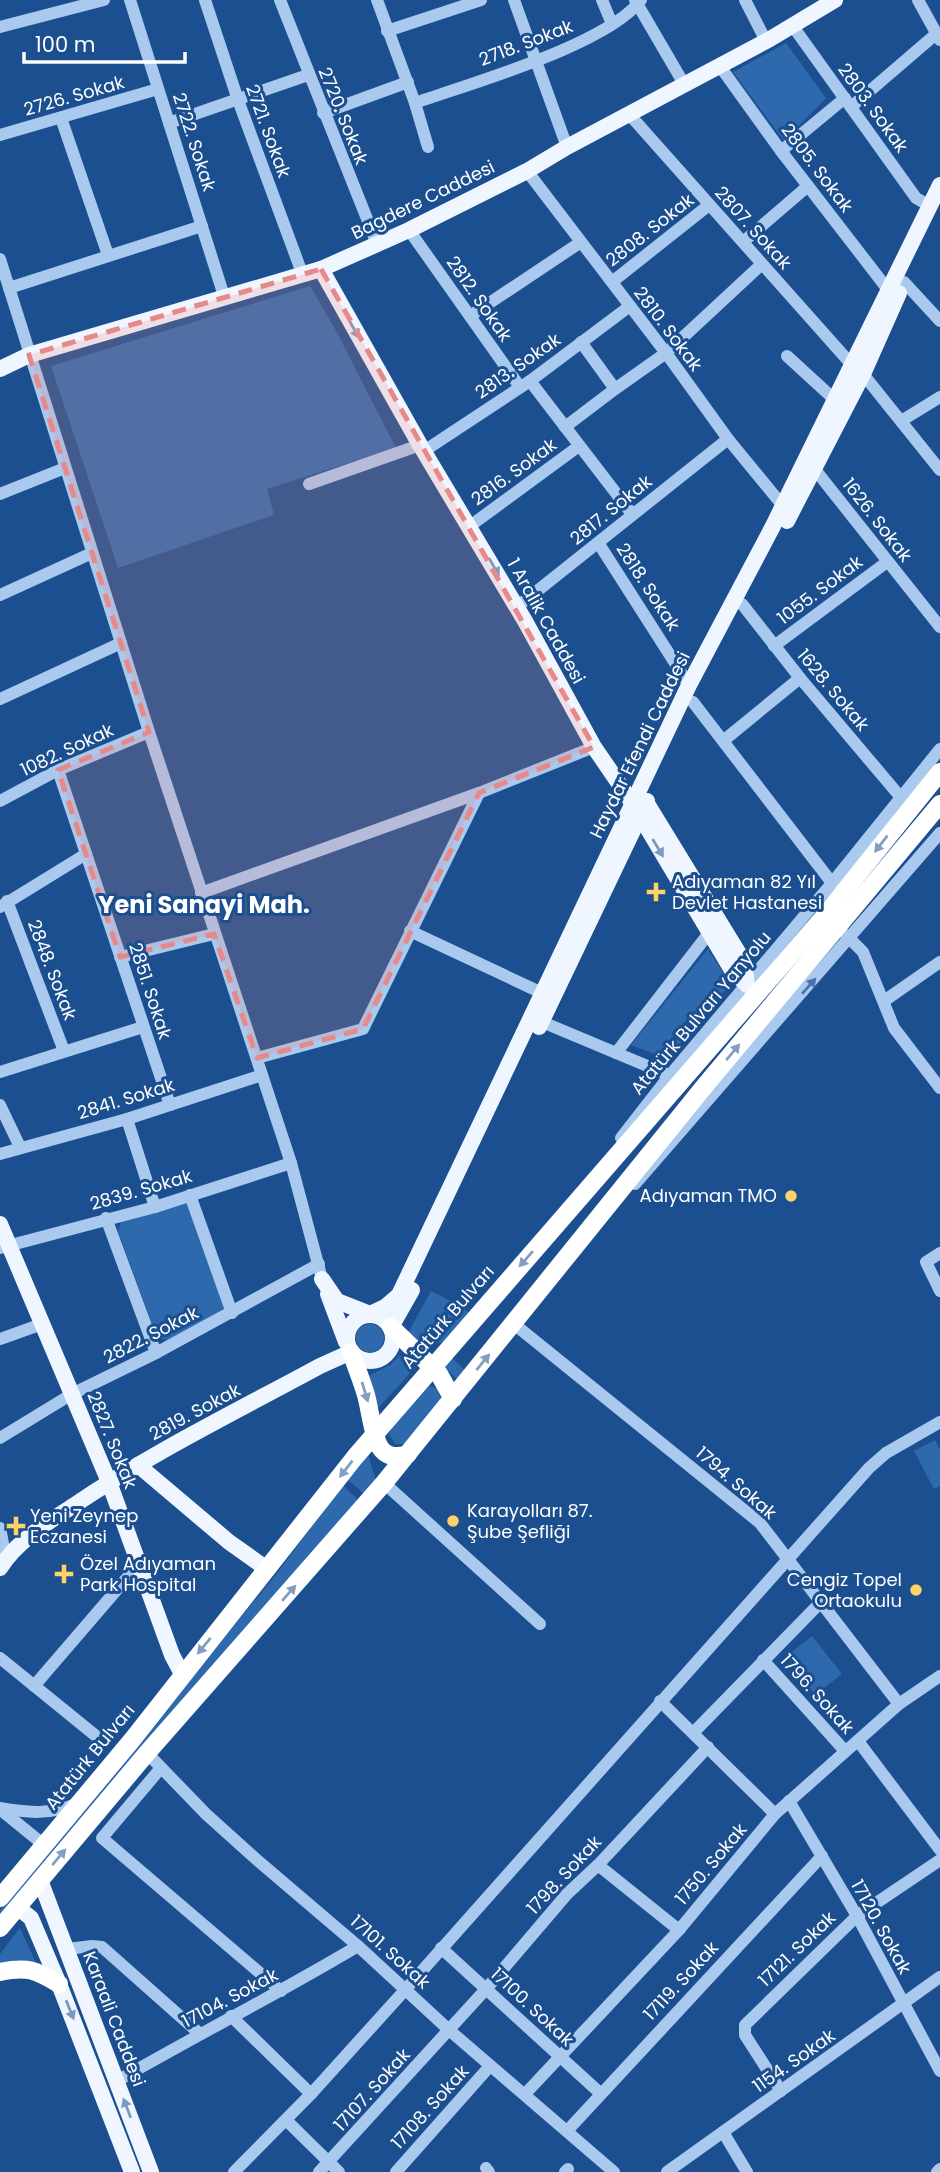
<svg xmlns="http://www.w3.org/2000/svg" width="940" height="2172" font-family="Poppins,sans-serif">
<style>
.green{fill:#2e69ad}
.lines{fill:none;stroke-linecap:round;stroke-linejoin:round}
.minor{stroke:#a9c9ee;stroke-width:12}
.major{stroke:#f0f6ff;stroke-width:16}
.highway{stroke:#fff;stroke-width:18}
.oneway{fill:#7b9ac1}
.oneway2{fill:#829ec1}
.oneway3{fill:#4674ac}
.marked{fill:#e88989;fill-opacity:0.2;stroke:#e88989;stroke-width:5;stroke-dasharray:14 9;stroke-linejoin:round}
.poi-dot{fill:#ffd166;stroke:#1b4f8f;stroke-width:2.5}
.labels{text-anchor:middle;stroke-width:6;stroke-linejoin:round;paint-order:stroke}
.street-label{font-size:18px;fill:#fff;stroke:#1b4f8f}
.poi-label{font-size:18px;fill:#fff;stroke:#1b4f8f;text-anchor:start}
.district-label{font-size:24px;font-weight:bold;fill:#fff;stroke:#1b4f8f}
</style>
<rect width="100%" height="100%" fill="#1b4f8f"/>
<g class="green">
<path d="M786,43L826,98L784,141L733,72Z"/>
<path d="M310,286L334,327L396,448L267,489L274,515L118,568L51,366Z"/>
<path d="M708,949L730,984L668,1059L631,1045Z"/>
<path d="M188,1203L227,1311L167,1340L160,1339L155,1332L118,1231L121,1222Z"/>
<path d="M431,1291L457,1304L471,1314L445,1342L418,1345L408,1335L409,1331Z"/>
<circle cx="370" cy="1338" r="14"/>
<path d="M400,1355L415,1368L378,1408L368,1376L390,1365Z"/>
<path d="M451,1357L465,1370L457,1379L443,1366Z"/>
<path d="M427,1385L438,1389L441,1400L407,1444H395L389,1434L391,1429Z"/>
<path d="M935,1440L940,1450V1486L934,1489L914,1451Z"/>
<path d="M368,1454L376,1481L364,1494L347,1479Z"/>
<path d="M343,1485L359,1501L0,1915V1910L275,1576Z"/>
<path d="M812,1636L842,1674L815,1695L786,1656Z"/>
<path d="M20,1928L36,1963L0,1964V1954Z"/>
</g>
<g class="lines">
<g class="minor">
<path d="M130,0L224,296"/>
<path d="M205,0L238,100L302,273"/>
<path d="M280,0L377,244"/>
<path d="M377,0L415,103L428,147"/>
<path d="M514,0L567,147"/>
<path d="M602,0L612,24"/>
<path d="M635,0L684,84"/>
<path d="M745,0L766,41"/>
<path d="M918,0L940,40"/>
<path d="M792,25L916,198L930,206"/>
<path d="M0,27L104,0"/>
<path d="M387,31L481,0"/>
<path d="M719,65L781,151L889,291"/>
<path d="M415,103C471,83 607,45 641,0"/>
<path d="M851,107L936,34"/>
<path d="M323,113L408,82"/>
<path d="M629,114L852,365"/>
<path d="M61,118L108,255"/>
<path d="M169,123L308,75"/>
<path d="M0,135L158,89"/>
<path d="M781,151L845,98"/>
<path d="M527,171L666,353L728,439L783,506"/>
<path d="M409,230L520,387"/>
<path d="M743,242L808,186"/>
<path d="M0,259L149,732L291,1163L322,1279"/>
<path d="M612,282L709,205"/>
<path d="M904,282L940,321"/>
<path d="M9,288L202,226"/>
<path d="M470,316L581,242"/>
<path d="M787,356L835,400"/>
<path d="M863,374L940,470"/>
<path d="M530,381L632,514"/>
<path d="M615,389L666,353L762,264"/>
<path d="M901,421L940,397"/>
<path d="M565,427L615,389L581,342"/>
<path d="M424,451L530,381L630,306"/>
<path d="M813,467L940,627"/>
<path d="M309,484L420,445"/>
<path d="M0,494L65,468"/>
<path d="M470,526L579,446"/>
<path d="M599,544L689,685"/>
<path d="M0,595L92,553"/>
<path d="M742,604L800,678L903,800"/>
<path d="M517,607L728,439"/>
<path d="M774,646L887,562"/>
<path d="M0,699L121,643"/>
<path d="M693,702L832,883"/>
<path d="M723,741L800,678"/>
<path d="M58,770L170,1105"/>
<path d="M0,801L58,770L149,732"/>
<path d="M201,893L479,793L594,747"/>
<path d="M7,901L64,1051"/>
<path d="M0,907L86,854"/>
<path d="M410,931L542,993"/>
<path d="M846,935L863,952L894,1028L940,1088"/>
<path d="M120,957L214,934"/>
<path d="M884,1001L940,962"/>
<path d="M535,1019L676,1078"/>
<path d="M616,1053L709,933"/>
<path d="M257,1058L363,1029L479,793"/>
<path d="M0,1072L143,1027"/>
<path d="M0,1105L20,1147"/>
<path d="M127,1119L155,1207"/>
<path d="M621,1138L670,1075L832,883L940,749"/>
<path d="M0,1154L127,1119L262,1075"/>
<path d="M635,1184L940,833"/>
<path d="M190,1195L232,1313"/>
<path d="M106,1218L156,1353"/>
<path d="M0,1248L155,1207L291,1163"/>
<path d="M940,1253L926,1262L940,1291"/>
<path d="M514,1324L760,1523L899,1704"/>
<path d="M0,1339L42,1324"/>
<path d="M0,1438L72,1394L156,1353L319,1264"/>
<path d="M384,1483L540,1624"/>
<path d="M0,1528L6,1559"/>
<path d="M0,1658L96,1736"/>
<path d="M763,1660L845,1751"/>
<path d="M34,1686L139,1564"/>
<path d="M660,1701L775,1814"/>
<path d="M694,1732L820,1603"/>
<path d="M858,1741L940,1850"/>
<path d="M147,1753L206,1814L256,1859L358,1946L449,2030L614,2172"/>
<path d="M160,1769L102,1838L281,1991"/>
<path d="M789,1801L857,1916L940,2071"/>
<path d="M0,1808C27,1813 52,1815 78,1803"/>
<path d="M1,1810L44,1845"/>
<path d="M598,1865L679,1930"/>
<path d="M441,1948L600,2093"/>
<path d="M67,1949L92,1946L102,1947L200,2034"/>
<path d="M231,2016L311,2094"/>
<path d="M117,2081C197,2035 279,1993 358,1946"/>
<path d="M781,2091L745,2035V2025L857,1916L940,1860"/>
<path d="M526,2093L679,1930L775,1814L899,1704L940,1676"/>
<path d="M286,2120L339,2172"/>
<path d="M567,2131L822,1856"/>
<path d="M723,2132L747,2172"/>
<path d="M486,2168L489,2172"/>
<path d="M234,2172L311,2094L405,1990L869,1468L886,1453L940,1422"/>
<path d="M319,2172L487,1988L567,1894L598,1865L708,1747"/>
<path d="M396,2172L490,2066"/>
<path d="M565,2172L568,2169"/>
<path d="M667,2172L940,1977"/>
<path d="M937,2172L940,2169"/>
</g>
<g class="major">
<path d="M321,269L420,445L525,621L594,747L633,804L733,972L747,985"/>
<path d="M0,369L29,355L321,269L409,230L527,171L567,147L770,39L835,0"/>
<path d="M787,521L863,374L899,293"/>
<path d="M639,803L646,802L744,962L747,985"/>
<path d="M539,1027L647,801"/>
<path d="M0,1224L109,1482L172,1655L182,1674"/>
<path d="M322,1279L337,1301L370,1314L385,1307L399,1295L689,685L773,526L940,185"/>
<path d="M328,1294L346,1342"/>
<circle cx="370" cy="1338" r="23"/>
<path d="M391,1327L412,1290"/>
<path d="M138,1465L229,1542L267,1569"/>
<path d="M0,1568C16,1542 48,1522 73,1506C151,1453 237,1411 320,1366L351,1352"/>
<path d="M40,1880L151,2172"/>
<path d="M17,1907L31,1918L59,1984L132,2172"/>
</g>
<g class="highway">
<path d="M391,1327L439,1374L453,1399"/>
<path d="M351,1352C356,1367 362,1381 366,1395C370,1409 373,1440 382,1450C389,1458 399,1457 408,1454"/>
<path d="M0,1898L132,1740L355,1457L822,919L940,772"/>
<path d="M0,1928L147,1753L384,1483L703,1088L940,804"/>
<path d="M0,1972C27,1966 36,1970 59,1984"/>
</g>
</g>
<defs><path id="oneway-solid" d="M-6-.8H1V-3.2L6.5 0L1 3.2V.8H-6Z" transform="scale(1.75)"/></defs>
<g class="oneway">
<use href="#oneway-solid" transform="translate(354 329) rotate(61)"/>
<use href="#oneway-solid" transform="translate(494 567) rotate(60)"/>
<use href="#oneway-solid" transform="translate(658 848) rotate(59)"/>
<use href="#oneway-solid" transform="translate(70 2010) rotate(68)"/>
<use href="#oneway-solid" transform="translate(127 2108) rotate(-111)"/>
</g>
<g class="oneway2">
<use href="#oneway-solid" transform="translate(881 844) rotate(128)"/>
<use href="#oneway-solid" transform="translate(733 1052) rotate(-50)"/>
<use href="#oneway-solid" transform="translate(526 1259) rotate(131)"/>
<use href="#oneway-solid" transform="translate(483 1362) rotate(-51)"/>
<use href="#oneway-solid" transform="translate(365 1392) rotate(73)"/>
<use href="#oneway-solid" transform="translate(346 1469) rotate(128)"/>
<use href="#oneway-solid" transform="translate(289 1593) rotate(-49)"/>
<use href="#oneway-solid" transform="translate(204 1646) rotate(129)"/>
<use href="#oneway-solid" transform="translate(59 1857) rotate(-50)"/>
</g>
<use class="oneway3" href="#oneway-solid" transform="translate(809 986) rotate(-49)"/>
<path class="marked" d="M321,269L594,747L479,793L363,1029L257,1058L214,934L120,957L58,770L149,732L29,355Z"/>
<g class="poi-dot">
<path d="M652.5 881.5h7v7h7v7h-7v7h-7v-7h-7v-7h7z"/>
<circle cx="791" cy="1196" r="7"/>
<circle cx="453" cy="1521" r="7"/>
<path d="M12.5 1515.5h7v7h7v7h-7v7h-7v-7h-7v-7h7z"/>
<path d="M60.5 1563.5h7v7h7v7h-7v7h-7v-7h-7v-7h7z"/>
<circle cx="916" cy="1590" r="7"/>
</g>
<g class="labels">
<g class="street-label">
<text transform="translate(526 43) rotate(-21)" y="6">2718. Sokak</text>
<text transform="translate(74 96) rotate(-16)" y="6">2726. Sokak</text>
<text transform="translate(873 108) rotate(54)" y="6">2803. Sokak</text>
<text transform="translate(343 116) rotate(68)" y="6">2720. Sokak</text>
<text transform="translate(268 131) rotate(70)" y="6">2721. Sokak</text>
<text transform="translate(194 142) rotate(72)" y="6">2722. Sokak</text>
<text transform="translate(817 168) rotate(53)" y="6">2805. Sokak</text>
<text transform="translate(423 200) rotate(-26)" y="6">Bagdere Caddesi</text>
<text transform="translate(753 228) rotate(48)" y="6">2807. Sokak</text>
<text transform="translate(650 230) rotate(-38)" y="6">2808. Sokak</text>
<text transform="translate(479 299) rotate(55)" y="6">2812. Sokak</text>
<text transform="translate(668 329) rotate(53)" y="6">2810. Sokak</text>
<text transform="translate(518 366) rotate(-35)" y="6">2813. Sokak</text>
<text transform="translate(514 472) rotate(-36)" y="6">2816. Sokak</text>
<text transform="translate(611 510) rotate(-39)" y="6">2817. Sokak</text>
<text transform="translate(877 520) rotate(52)" y="6">1626. Sokak</text>
<text transform="translate(648 587) rotate(57)" y="6">2818. Sokak</text>
<text transform="translate(820 590) rotate(-37)" y="6">1055. Sokak</text>
<text transform="translate(546 621) rotate(61)" y="6">1 Aralik Caddesi</text>
<text transform="translate(833 690) rotate(50)" y="6">1628. Sokak</text>
<text transform="translate(640 745) rotate(-64)" y="6">Haydar Efendi Caddesi</text>
<text transform="translate(67 750) rotate(-25)" y="6">1082. Sokak</text>
<text transform="translate(52 970) rotate(69)" y="6">2848. Sokak</text>
<text transform="translate(150 991) rotate(72)" y="6">2851. Sokak</text>
<text transform="translate(701 1013) rotate(-50)" y="6">Atatürk Bulvarı Yanyolu</text>
<text transform="translate(126 1099) rotate(-17)" y="6">2841. Sokak</text>
<text transform="translate(141 1190) rotate(-16)" y="6">2839. Sokak</text>
<text transform="translate(448 1317) rotate(-49)" y="6">Atatürk Bulvarı</text>
<text transform="translate(151 1335) rotate(-27)" y="6">2822. Sokak</text>
<text transform="translate(195 1412) rotate(-28)" y="6">2819. Sokak</text>
<text transform="translate(112 1440) rotate(68)" y="6">2827. Sokak</text>
<text transform="translate(736 1483) rotate(41)" y="6">1794. Sokak</text>
<text transform="translate(817 1694) rotate(48)" y="6">1796. Sokak</text>
<text transform="translate(90 1757) rotate(-51)" y="6">Atatürk Bulvarı</text>
<text transform="translate(711 1864) rotate(-50)" y="6">1750. Sokak</text>
<text transform="translate(564 1875) rotate(-47)" y="6">1798. Sokak</text>
<text transform="translate(881 1927) rotate(61)" y="6">17120. Sokak</text>
<text transform="translate(797 1949) rotate(-44)" y="6">17121. Sokak</text>
<text transform="translate(390 1952) rotate(42)" y="6">17101. Sokak</text>
<text transform="translate(681 1981) rotate(-47)" y="6">17119. Sokak</text>
<text transform="translate(230 1998) rotate(-28)" y="6">17104. Sokak</text>
<text transform="translate(532 2007) rotate(43)" y="6">17100. Sokak</text>
<text transform="translate(114 2019) rotate(69)" y="6">Karaali Caddesi</text>
<text transform="translate(794 2061) rotate(-35)" y="6">1154. Sokak</text>
<text transform="translate(372 2090) rotate(-48)" y="6">17107. Sokak</text>
<text transform="translate(430 2107) rotate(-48)" y="6">17108. Sokak</text>
</g>
<g class="poi-label">
<text x="672" y="888">Adıyaman 82 Yıl<tspan x="672" dy="21">Devlet Hastanesi</tspan></text>
<text x="777" y="1202" text-anchor="end">Adıyaman TMO</text>
<text x="467" y="1517">Karayolları 87.<tspan x="467" dy="21">Şube Şefliği</tspan></text>
<text x="30" y="1522">Yeni Zeynep<tspan x="30" dy="21">Eczanesi</tspan></text>
<text x="80" y="1570">Özel Adıyaman<tspan x="80" dy="21">Park Hospital</tspan></text>
<text x="902" y="1586" text-anchor="end">Cengiz Topel<tspan x="902" dy="21">Ortaokulu</tspan></text>
</g>
<g class="district-label">
<text x="204" y="913">Yeni Sanayi Mah.</text>
</g>
</g>
<path d="M24 52v10h161v-10" fill="none" stroke="#ffffff" stroke-width="3.5"/>
<text x="35" y="52" font-size="21" fill="#ffffff" stroke="#1b4f8f" stroke-width="5" paint-order="stroke">100 m</text>
</svg>
